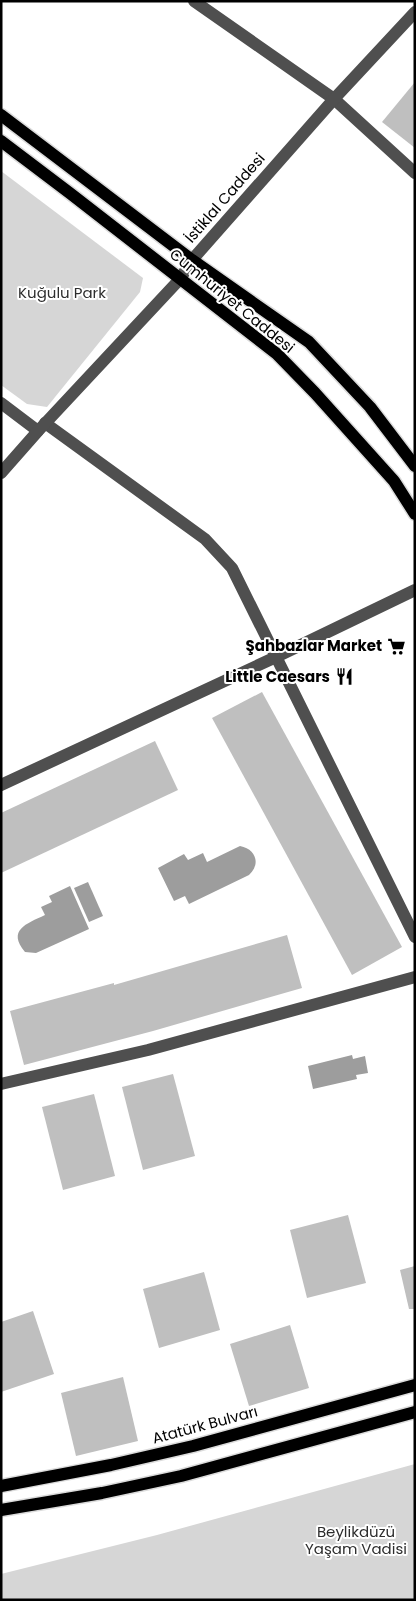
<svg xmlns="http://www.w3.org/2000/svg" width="416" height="1601" font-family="Poppins,sans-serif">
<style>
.green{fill:#d6d6d6}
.water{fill:#9d9d9d}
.building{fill:#bfbfbf}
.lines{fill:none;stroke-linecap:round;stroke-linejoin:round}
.major-casing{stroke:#dbdbdb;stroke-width:15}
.minor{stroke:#4f4f4f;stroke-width:12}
.major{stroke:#000;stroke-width:12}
.labels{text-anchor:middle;stroke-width:4;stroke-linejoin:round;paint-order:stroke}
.street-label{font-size:15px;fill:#000;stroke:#fff}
.park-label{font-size:15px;fill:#2d2d2d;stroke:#fff}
.poi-label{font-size:15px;font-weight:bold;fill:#000;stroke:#fff;text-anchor:end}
</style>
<rect width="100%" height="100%" fill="#fff"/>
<g class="green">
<path d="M1,171L143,278L140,292L47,407L27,404L1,385Z"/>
<path d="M415,1464V1600H1V1574L157,1535Z"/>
</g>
<g class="water">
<path d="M240,846C256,849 261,864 249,875L189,904L185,896L174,901L158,868L184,854L188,860L203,853L207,862Z"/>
<path d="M88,882L103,916L89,922L74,888Z"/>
<path d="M70,886L89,929L36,953L25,952C7,930 26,924 45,915L41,907L52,902L49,896Z"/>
<path d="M352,1055L353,1059L365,1056L368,1073L356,1075L357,1079L313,1089L308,1066Z"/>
</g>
<g class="building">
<path d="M415,82V148L382,122Z"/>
<path d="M262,692L402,947L352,975L212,718Z"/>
<path d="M155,741L178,790L1,873V813Z"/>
<path d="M287,935L302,988L153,1031L24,1065L10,1011L114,983V985Z"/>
<path d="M173,1074L195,1156L143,1170L122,1087Z"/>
<path d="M94,1094L115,1176L63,1190L42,1107Z"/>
<path d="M348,1215L366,1283L307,1298L290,1230Z"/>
<path d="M415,1266V1309H409L400,1270Z"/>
<path d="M204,1272L220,1330L159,1348L143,1289Z"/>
<path d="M33,1311L54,1374L1,1392V1322Z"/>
<path d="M290,1325L309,1388L249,1406L230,1344Z"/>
<path d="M123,1377L138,1441L76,1456L61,1393Z"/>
</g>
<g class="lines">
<defs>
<g id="major">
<path d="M1,115L192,260L309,342L370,407L415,466"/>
<path d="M1,141L71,194L277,354L315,393L394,481L415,514"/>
<path d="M1,1486L111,1465L193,1446L415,1385"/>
<path d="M1,1510L102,1493L181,1476L415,1412"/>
</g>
</defs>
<use href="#major" class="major-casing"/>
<g class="minor">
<path d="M194,1L334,99L415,173"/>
<path d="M1,403L38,431"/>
<path d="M45,423L205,539L232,568L415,937"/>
<path d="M1,473L38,431L180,279L192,260L334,99L415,12"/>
<path d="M1,785L276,657L415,590"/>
<path d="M1,1084L148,1050L415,977"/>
</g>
<use href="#major" class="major"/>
</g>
<defs>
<symbol id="supermarket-bare" viewBox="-9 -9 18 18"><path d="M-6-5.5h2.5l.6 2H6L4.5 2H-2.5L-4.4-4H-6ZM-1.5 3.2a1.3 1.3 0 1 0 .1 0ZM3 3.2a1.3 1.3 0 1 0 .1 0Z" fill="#000" stroke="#fff" stroke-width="2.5" paint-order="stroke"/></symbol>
<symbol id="restaurant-bare" viewBox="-9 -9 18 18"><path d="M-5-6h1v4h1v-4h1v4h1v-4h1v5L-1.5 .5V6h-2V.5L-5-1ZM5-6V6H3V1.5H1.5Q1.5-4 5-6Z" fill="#000" stroke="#fff" stroke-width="2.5" paint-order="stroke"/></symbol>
</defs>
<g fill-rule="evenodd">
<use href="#supermarket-bare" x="384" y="634" width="25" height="25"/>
<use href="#restaurant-bare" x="332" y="664" width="25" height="25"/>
</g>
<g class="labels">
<g class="street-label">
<text transform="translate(225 198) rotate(-49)" y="5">İstiklal Caddesi</text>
<text transform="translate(232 301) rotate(39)" y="5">Cumhuriyet Caddesi</text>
<text transform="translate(205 1425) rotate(-15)" y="5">Atatürk Bulvarı</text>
</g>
<g class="park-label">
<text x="62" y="298">Kuğulu Park</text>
<text x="356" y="1537">Beylikdüzü<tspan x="356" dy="17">Yaşam Vadisi</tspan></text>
</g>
<g class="poi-label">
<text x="382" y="651">Şahbazlar Market</text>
<text x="330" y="682">Little Caesars</text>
</g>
</g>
<rect width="416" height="1601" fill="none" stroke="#000000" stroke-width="5"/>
</svg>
